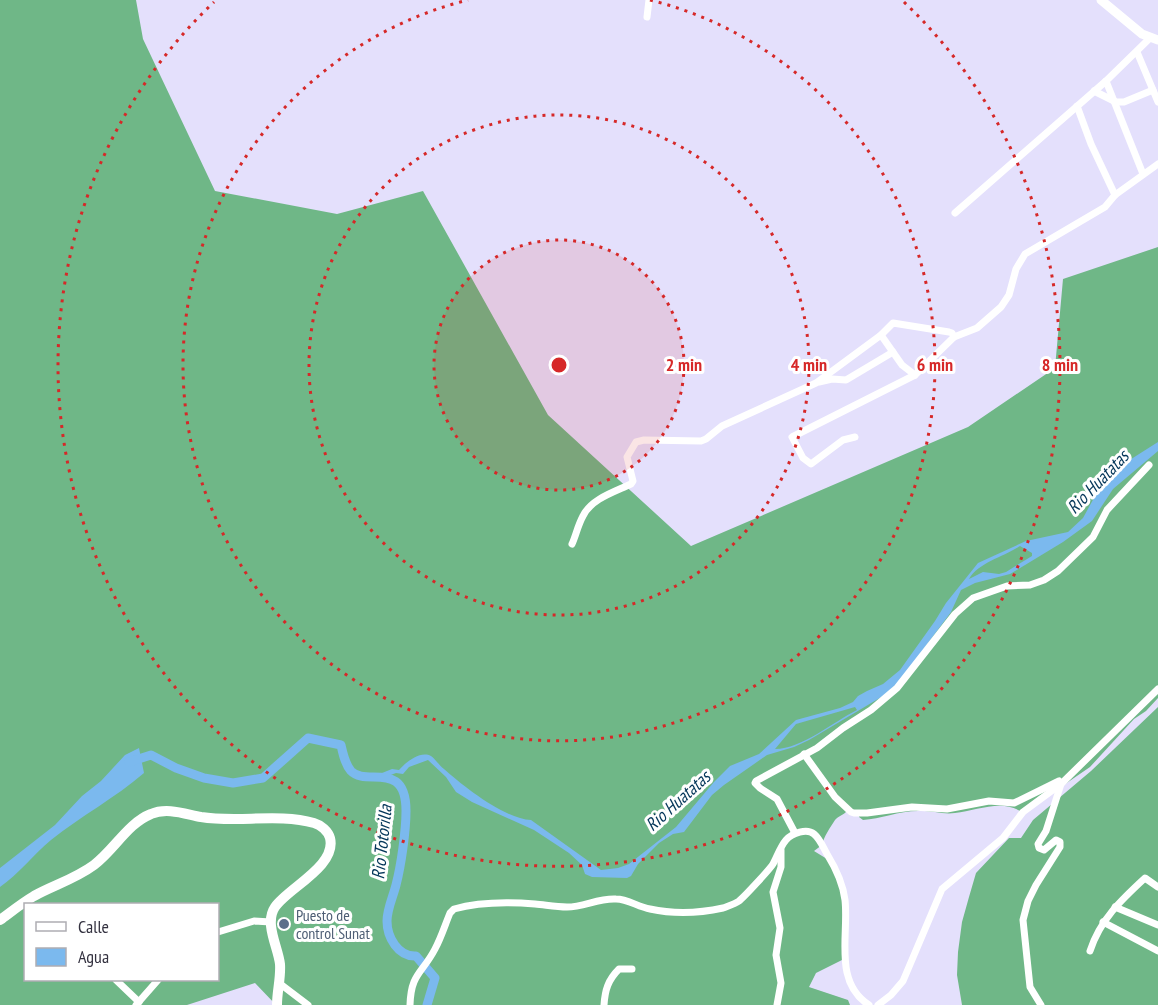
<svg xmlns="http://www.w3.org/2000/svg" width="1158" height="1005" font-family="'PT Sans Narrow',sans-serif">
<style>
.forest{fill:#6fb787;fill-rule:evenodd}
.water{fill:#7bb9ee;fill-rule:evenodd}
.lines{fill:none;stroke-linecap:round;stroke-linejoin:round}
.river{stroke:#7bb9ee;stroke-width:9}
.minor{stroke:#fff;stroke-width:7}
.major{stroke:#fff;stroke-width:9}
.highway{stroke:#fff;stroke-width:10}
.ring{fill:none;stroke:#d62828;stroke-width:3;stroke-dasharray:3 6}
.service-dot{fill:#5c6f8a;stroke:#fff;stroke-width:2}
.labels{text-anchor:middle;stroke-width:6;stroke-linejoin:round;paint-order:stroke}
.service-label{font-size:16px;fill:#4e5e75;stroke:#fff;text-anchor:start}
.water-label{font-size:18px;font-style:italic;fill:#043659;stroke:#fff}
.centre{fill:#d62828;stroke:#fff;stroke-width:3}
.ring-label{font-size:18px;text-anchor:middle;font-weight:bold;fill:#d62828;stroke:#fff;stroke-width:6;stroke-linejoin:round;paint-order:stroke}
</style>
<rect width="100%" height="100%" fill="#e4e0fc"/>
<g class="forest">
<path d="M0,0H136L143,39L215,191L337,214L423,191L548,415L691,546L968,427L1055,368L1063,279L1158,247V698L1146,711L1134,719L1090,767L1023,813C1003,798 977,811 955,813C943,815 930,810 918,811C899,811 880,819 863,820L859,817V812L847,811C844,815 838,816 835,820C830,828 824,836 822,845L814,851L827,859L845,891L844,959L816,973L809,987L848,1000L850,1005H276L255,983L187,1005H0ZM26,904H218V980H26Z"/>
<path d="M1158,707V1005H962L957,975L958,952L962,922L969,897L976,873L1009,838H1021L1033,820L1091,771Z"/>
</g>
<g class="water">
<path d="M1158,442V451L1113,489L1092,521L1063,542L1010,574L975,583L961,590L951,612L899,682L883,696L809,740L794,747L767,755L724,785L712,795L684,832L673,834L659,843L638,864L631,876L627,878L592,877L585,874L582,865L569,853L534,830L472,802L456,792L446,777L428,760L409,767L403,774L396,773L388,776L382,773L392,769L399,770C405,763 420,750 431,756C435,759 439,765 444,769C463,786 505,819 531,820L601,870L618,868L629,864L676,827L714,782L730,766L759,754L796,720L840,708L853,702L858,696L867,691L883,684L900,670L935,621L946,603L978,563L1026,541L1068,532L1083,518L1095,496L1098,485L1106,475ZM1020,546L1032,553V556L1006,572L999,574L983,572L969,579C979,562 1004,557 1020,546ZM855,707L857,710C833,722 802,749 775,749L796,724Z"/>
<path d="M139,748L144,773C115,798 81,816 51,840C33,855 19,874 0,887V868L55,825L82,796L101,781L125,755Z"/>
</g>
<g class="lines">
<path class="river" d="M129,762L151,755L176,768L204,778L233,783L263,778L308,738L341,745C343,754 345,764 351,771C366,787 406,759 406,811C406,831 401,866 396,885C393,897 387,909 387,921C387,937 398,957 416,956L435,978L427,1005"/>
<g class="minor">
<path d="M647,17L649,0"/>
<path d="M1137,52L1158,102"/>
<path d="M1106,81L1143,174"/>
<path d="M1094,91L1116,102H1124L1153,90"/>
<path d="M1077,106L1091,144L1115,195"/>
<path d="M955,213L1106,81L1150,38"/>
<path d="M881,335L902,365L915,375"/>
<path d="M819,382L832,379L846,380L893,352"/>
<path d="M855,437L843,440L811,464L803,458L792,437L915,375L954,337L977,328L1001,307L1009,295L1016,269L1025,254L1105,207L1115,195L1158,164"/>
<path d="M572,544C576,535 578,525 583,516C591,499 614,492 631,484L633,481L627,457L636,442L644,440L701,441L706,439L722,426L816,383L881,335L893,323L949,332L952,333L954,337"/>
<path d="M804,754L835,797L851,812L854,813H867L912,807L947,809L989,801L1014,803L1059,781"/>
<path d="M795,833L777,799L760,788L755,783L756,781L817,748L843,728L871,710L897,688L955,614L973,598L1007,586L1030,585L1044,580L1058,571L1093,537L1107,510L1149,465"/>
<path d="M1115,907L1158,925"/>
<path d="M1103,922L1158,951"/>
<path d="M218,932L254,921L271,922"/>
<path d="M1090,951C1100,920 1121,900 1145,878L1158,887"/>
<path d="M116,980L139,1002"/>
<path d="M279,983L308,1005"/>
<path d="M136,1005L158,980"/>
<path d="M410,1005C411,973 422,974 435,949C441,938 445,925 450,913L454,909C479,902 510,902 535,904C546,905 556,907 567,907C584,907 598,898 616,899C628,899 638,907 650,909C673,914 700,913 723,908C728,906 735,904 739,901C744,897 770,869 773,864C777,857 780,847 786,840C792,833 807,828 814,834C820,839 823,847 827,854C835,867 843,884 845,900C849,935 833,982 869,1005"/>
<path d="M604,1005C605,990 608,980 619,969H632"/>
<path d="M777,1005L781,983L776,955L780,928L773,892L781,867V850"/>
<path d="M878,1005L891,995L903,981L942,889L1003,838L1023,812L1061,784L1158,689"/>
<path d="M1041,1005L1030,987L1023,920L1028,901L1036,885L1060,847V842L1056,840L1044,850L1039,848L1038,844L1046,831L1061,784"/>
</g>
<path class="major" d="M1101,0L1142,34L1158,40"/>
<path class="highway" d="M0,920C11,912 22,903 34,896C54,885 75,879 94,865C114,850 128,823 151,814C167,807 185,814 201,817C238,823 278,813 314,823C321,825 328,831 330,838C337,866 288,888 275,907C264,923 278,947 280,964C281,978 277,991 277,1005"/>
</g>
<circle cx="559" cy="365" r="125" fill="#d62828" fill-opacity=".12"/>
<g class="ring">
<circle cx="559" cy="365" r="125"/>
<circle cx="559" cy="365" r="250"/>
<path d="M650 0A376 376 0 1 1 468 0"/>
<path d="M904 2A501 501 0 1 1 214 2"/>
</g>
<circle class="service-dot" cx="284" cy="924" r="6"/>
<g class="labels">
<g class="service-label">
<text x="296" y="921">Puesto de<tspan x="296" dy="18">control Sunat</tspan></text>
</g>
<g class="water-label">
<text transform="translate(1098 482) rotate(-46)" y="6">Rio Huatatas</text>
<text transform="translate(678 801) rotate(-42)" y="6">Rio Huatatas</text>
<text transform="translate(382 842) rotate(-84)" y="6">Rio Totorilla</text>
</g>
</g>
<circle cx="559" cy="365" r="9" class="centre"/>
<g class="ring-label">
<text x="684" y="371">2 min</text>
<text x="809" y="371">4 min</text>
<text x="935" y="371">6 min</text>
<text x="1060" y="371">8 min</text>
</g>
<rect x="24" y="903" width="195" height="78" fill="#ffffff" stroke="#aeadb3" stroke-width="1.5"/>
<rect x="36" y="922" width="30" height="9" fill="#ffffff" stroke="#aeadb3" stroke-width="1.5"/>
<text x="78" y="933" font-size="18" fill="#343240">Calle</text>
<rect x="36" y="948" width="30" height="18" fill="#7bb9ee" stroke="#aeadb3" stroke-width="1.5"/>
<text x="78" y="963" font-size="18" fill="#343240">Agua</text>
</svg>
